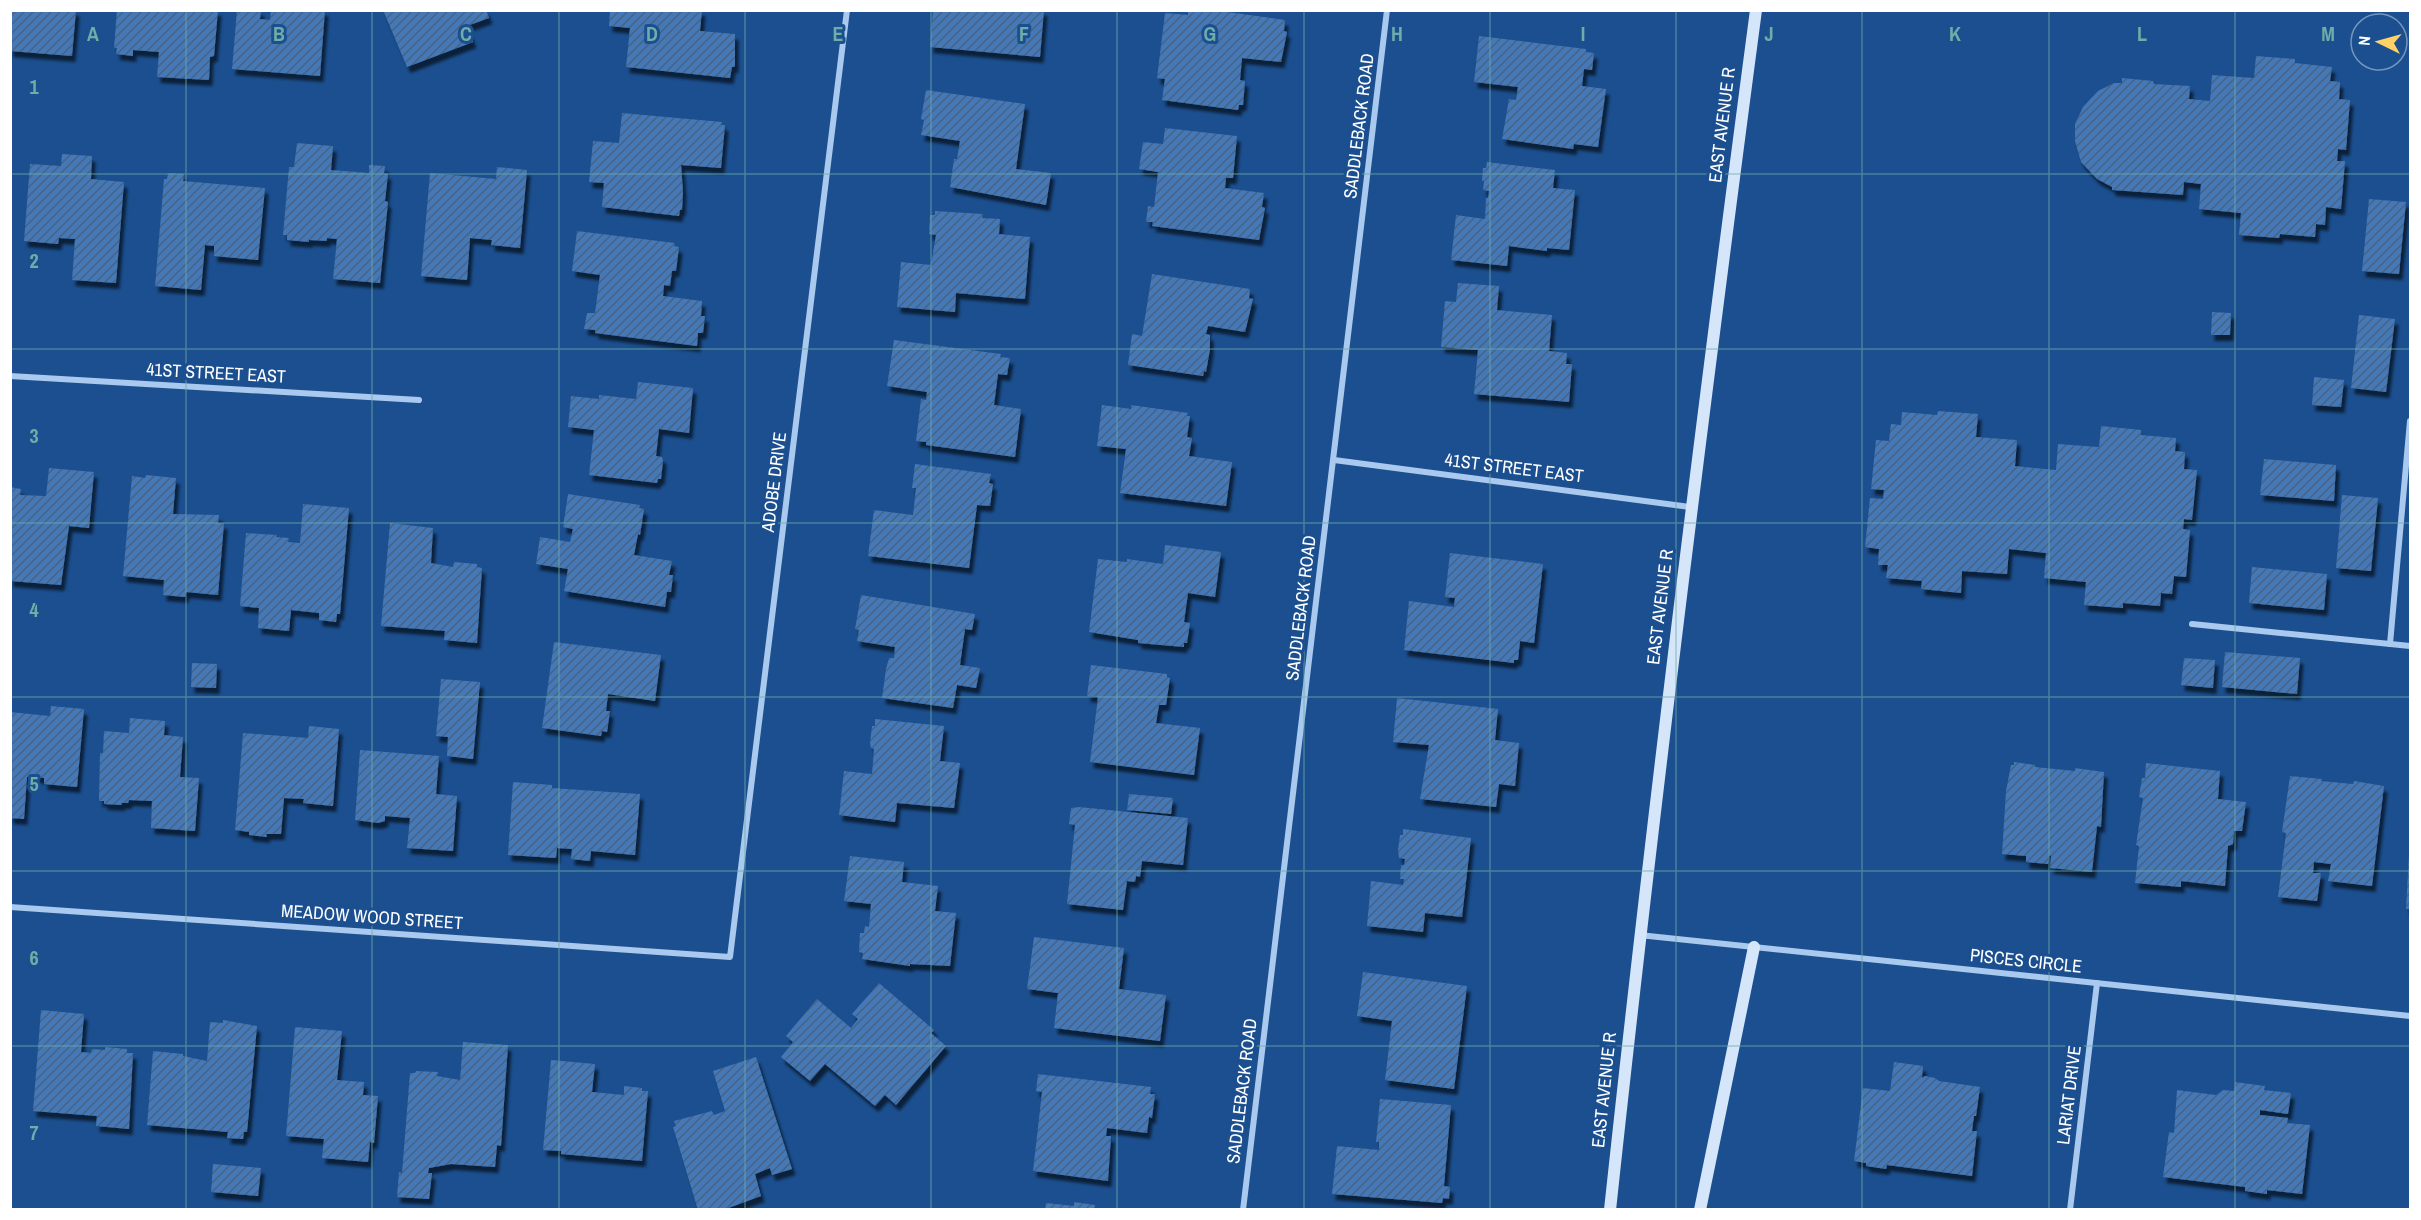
<svg xmlns="http://www.w3.org/2000/svg" width="2421" height="1220" font-family="'Archivo Narrow',sans-serif">
<style>
.building{fill:url(#building-hatch);filter:url(#shadow)}
.lines{fill:none;stroke-linecap:round;stroke-linejoin:round}
.minor{stroke:#a9c9ee;stroke-width:6}
.secondary{stroke:#d6e6fa;stroke-width:12}
.grid{fill:none;stroke:#6fada8;stroke-width:1.5;stroke-opacity:0.55}
.labels{text-anchor:middle;stroke-width:6;stroke-linejoin:round;paint-order:stroke}
.street-label{font-size:18px;fill:#fff;stroke:#1b4f8f}
.grid-label{font-size:20px;text-anchor:middle;font-weight:bold;fill:#6fada8;stroke:#1b4f8f;stroke-width:6;stroke-linejoin:round;paint-order:stroke}
</style>
<defs>
<pattern id="building-hatch" width="6" height="6" patternUnits="userSpaceOnUse" patternTransform="scale(1.5)"><rect width="6" height="6" fill="#4478b7"/><path d="M-1 1l2-2M0 6l6-6M5 7l2-2" fill="none" stroke="#486282"/></pattern>
<filter id="shadow"><feDropShadow dx="3.5" dy="6" stdDeviation="1.5" flood-color="#0009"/></filter>
</defs>
<rect width="100%" height="100%" fill="#1b4f8f"/>
<g class="building">
<path d="M10,10H76L72,56L10,51Z"/>
<path d="M117,10H218L214,56L210,57L209,80L157,77L159,52L133,50V56L116,54L117,48H114Z"/>
<path d="M237,10H261L260,19L270,20L271,10H325L320,76L232,69Z"/>
<path d="M383,10H486L489,18L467,26L473,42L407,67Z"/>
<path d="M610,10H702L700,31L735,34V67H732L730,78L626,67L630,28L609,26Z"/>
<path d="M933,10H1044L1040,57L930,47Z"/>
<path d="M1188,10H1213L1285,20L1284,31L1287,32L1281,62L1242,58L1240,80L1245,81L1243,105H1239L1238,110L1162,100L1165,79L1157,78L1165,13L1188,15Z"/>
<path d="M1479,36L1586,49V52L1594,53L1592,70L1584,69L1582,86L1606,89L1598,147L1574,144L1573,149L1502,139L1509,99L1516,100L1518,87L1474,82Z"/>
<path d="M2256,56L2295,59V63L2332,67L2330,81L2340,82L2339,99L2350,100L2346,150L2338,149L2337,161H2345L2341,209L2326,207L2325,225L2316,224L2315,237L2280,234L2279,238L2239,235L2241,213L2199,209L2201,184L2184,182L2183,195L2112,190V187L2097,179L2081,162L2075,141V124L2083,107L2098,91L2114,83H2122V78L2153,81L2154,84L2190,86L2189,99L2210,101L2212,75L2254,78Z"/>
<path d="M926,90L1025,104L1016,169L1051,173L1046,205L950,187L954,159H957L960,141L921,135L924,120L921,119Z"/>
<path d="M622,113L722,122L721,125H725L721,168L681,165L683,191L682,210H680L679,216L602,207L604,183L589,182L593,141L619,143Z"/>
<path d="M1165,128L1237,136L1233,178H1226L1225,188L1264,193L1262,207L1265,208L1259,240L1152,226L1153,222H1146L1148,206L1154,207L1158,172L1139,169L1143,142L1163,144Z"/>
<path d="M297,143L333,146L331,170L369,173V165L385,166L384,173L388,174L385,201L388,202L380,283L333,279L337,239L327,238V241L309,240V242L287,240V235H283L289,167H294Z"/>
<path d="M62,154L92,156L91,179L124,182L116,283L72,280L75,239L59,238L58,244L24,241L30,164L61,166Z"/>
<path d="M1487,162L1555,170L1553,188L1575,190L1569,250L1547,248V251L1509,246L1507,266L1451,260L1456,215L1485,219L1486,198H1488L1489,191L1483,190L1484,181H1482L1483,168H1486Z"/>
<path d="M497,167L527,170L520,248L491,245L492,240L470,238L467,280L421,276L430,173L496,179Z"/>
<path d="M168,173L184,174L183,181L265,188L258,260L214,256V246L205,245L201,290L155,286L164,179H167Z"/>
<path d="M2369,199L2406,202L2399,274L2362,271Z"/>
<path d="M935,211L983,214L982,218L1000,219L999,234L1030,237L1025,299L956,293L955,312L897,307L901,262L931,265L936,235L929,234L930,215H935Z"/>
<path d="M577,231L675,243L674,246L679,247L676,271H672L670,286L664,285L663,296L702,301L701,316H705L703,333H698L697,346L595,333V330L584,329L587,313H595L600,275L572,271Z"/>
<path d="M1152,274L1250,289L1249,298L1253,299L1245,332L1208,326L1206,334L1210,335V349L1206,372L1204,371L1203,376L1128,365L1132,334L1142,336Z"/>
<path d="M1458,283L1499,286L1497,310L1552,315L1549,351L1567,353L1566,364H1572L1569,402L1474,394L1478,350L1441,347L1445,301L1456,302Z"/>
<path d="M2212,312L2231,313L2230,335H2211Z"/>
<path d="M2359,315L2395,319L2386,392L2351,388Z"/>
<path d="M894,340L1001,354L1000,357L1010,358L1007,375L998,374L994,405L1021,409L1015,457L926,445V442L916,441L921,399L926,400L927,392L887,386Z"/>
<path d="M2314,377L2344,380L2341,407L2312,405Z"/>
<path d="M638,382L693,388L689,433L659,429L656,456L662,457L663,461L661,479H658L657,483L589,475L594,430L568,427L571,396L599,399V395L636,399Z"/>
<path d="M1102,405L1131,409V405L1188,413L1187,416H1190L1187,437L1192,438L1189,456L1232,462L1226,506L1120,493L1126,449L1097,446Z"/>
<path d="M1938,411L1978,414L1976,437L2017,440L2015,466L2056,470L2058,444L2099,447L2101,426L2141,430V435L2176,438L2175,451L2185,452L2184,469L2197,470L2192,520L2184,519L2183,529L2190,530L2186,577L2174,576L2172,594L2161,593L2160,606L2123,603V608L2084,605L2086,582L2044,578L2046,553L2009,549L2007,574L1962,571L1961,593L1921,589L1922,581L1886,578L1888,565H1878L1879,549L1865,547L1870,498L1883,499L1884,490L1871,489L1876,440L1889,441L1891,424L1901,425L1902,412L1937,415Z"/>
<path d="M2264,459L2336,465L2334,501L2260,495Z"/>
<path d="M915,464L991,474L989,483L993,484L990,506L977,505L969,568L868,556L874,510L913,515L916,488H912Z"/>
<path d="M49,468L94,472L89,528L69,526L61,585L10,581V487L21,489L20,495L46,496Z"/>
<path d="M146,475L176,478L173,514L219,515L218,523H224L218,595L186,592L185,597L163,595L164,580L123,576L132,476L145,478Z"/>
<path d="M568,494L640,505L639,508L644,509L640,535L638,534L634,555L672,561L669,575H673L671,592H667L665,607L564,591L568,569L536,564L540,537L570,542L573,529L563,527Z"/>
<path d="M2342,495L2378,498L2371,571L2336,568Z"/>
<path d="M303,504L349,508L340,614H337L336,622L319,620V613L291,610L289,631L258,628L259,608L240,606L246,533L277,535L276,537L289,538L288,542L300,543Z"/>
<path d="M390,523L433,528L431,563L453,567L454,562L477,564V567L482,568L477,643L444,640L445,631L381,626Z"/>
<path d="M1165,545L1221,552L1215,597L1188,593L1184,622L1190,623L1187,643H1184V647L1138,643V640L1089,632L1098,559L1127,562V559L1163,564Z"/>
<path d="M1450,553L1543,564L1534,643L1520,641L1518,660H1514V663L1404,650L1409,601L1454,607L1455,598L1445,597Z"/>
<path d="M2252,567L2327,574L2324,610L2249,603Z"/>
<path d="M861,595L975,614L972,630L965,629L960,665L980,668L976,688L957,685L953,708L882,698L886,669L889,658H894L895,647L857,641L859,630L855,629Z"/>
<path d="M554,642L661,655L655,701L608,694L606,711H610L607,732L602,731L601,736L542,728Z"/>
<path d="M2225,652L2300,658L2297,694L2222,687Z"/>
<path d="M2184,658L2215,660L2213,688L2181,685Z"/>
<path d="M192,663L217,664L216,688L191,687Z"/>
<path d="M1091,665L1167,674V677L1170,678L1166,705H1159L1156,723L1200,728L1194,775L1090,762L1098,697L1087,696Z"/>
<path d="M441,679L480,682L473,759L447,756L448,737L436,736Z"/>
<path d="M1397,698L1498,709L1495,740L1519,743L1515,786L1499,784L1496,807L1420,799L1429,745L1393,742Z"/>
<path d="M51,706L84,709L77,787L44,784V778L27,777L24,819L10,818V712L50,716Z"/>
<path d="M130,718L165,721L164,735L183,737L180,777L199,778L195,831L151,828L152,801L129,800L128,803H121L122,805L104,804V801H99L100,753H103L104,731L129,733Z"/>
<path d="M875,719L944,726L940,761L960,763L954,808L897,803L895,822L839,815L844,771L872,774L874,749L871,748L870,743L872,726H875Z"/>
<path d="M309,726L339,729L333,806L303,803L304,799L284,798L281,834H266L267,837L249,835V832L235,830L243,733L308,738Z"/>
<path d="M360,750L439,756L436,794L457,796L453,851L407,848L410,818L385,816V821L378,823L355,820Z"/>
<path d="M2014,762L2035,765V767L2075,771V768L2104,772L2101,827L2097,826L2092,872L2050,868L2051,856L2049,855L2048,864L2026,862V856L2002,854L2006,791L2011,765H2014Z"/>
<path d="M2146,763L2220,771L2218,799L2246,802L2242,831H2234L2233,844L2228,846L2225,886L2181,881V887L2135,883L2139,846L2136,845L2143,798L2139,797L2142,778H2145Z"/>
<path d="M2290,776L2322,779L2321,781L2353,784L2354,781L2384,786L2372,886L2328,881L2331,864L2314,862L2313,873H2321L2317,901L2278,897L2286,833L2282,832Z"/>
<path d="M513,782L552,785V788L640,794L635,855L591,851L590,861L571,859L572,849L557,848L556,858L508,855Z"/>
<path d="M1129,794L1173,798L1171,814L1127,810Z"/>
<path d="M1079,807L1188,818L1183,865L1142,861L1140,877L1136,876L1135,882L1127,881L1123,910L1067,904L1075,825L1069,824L1071,808Z"/>
<path d="M1403,829L1471,838L1462,917L1425,913L1423,932L1367,926L1371,881L1403,885L1404,879H1400L1401,865H1404L1405,859L1399,858L1398,850L1400,835H1403Z"/>
<path d="M2409,853H2410V909H2406Z"/>
<path d="M850,856L904,862L902,882L938,886L935,911L956,913L950,966L910,964V966L862,959L863,953L859,952L860,933H864L865,926L869,927L871,904L844,901Z"/>
<path d="M1034,937L1124,948L1119,989L1166,995L1160,1041L1054,1028L1058,993L1027,989Z"/>
<path d="M1363,972L1467,986L1454,1089L1385,1080L1392,1021L1357,1016Z"/>
<path d="M879,983L934,1030L931,1033L946,1046L896,1105L885,1095L875,1106L825,1064L810,1081L781,1057L793,1042L786,1036L817,999L851,1028L858,1019L852,1014Z"/>
<path d="M41,1010L84,1014L81,1052L91,1053L92,1049L105,1050V1047L127,1049V1053H133L129,1129L96,1126L97,1116L33,1111Z"/>
<path d="M223,1020L257,1026L247,1132H244L243,1139L227,1138L228,1132L147,1125L153,1051L183,1054V1056L207,1061L210,1022L223,1023Z"/>
<path d="M295,1027L342,1031L337,1080L364,1082L363,1095L378,1096L374,1143L370,1142L368,1162L322,1158L324,1139L286,1136Z"/>
<path d="M463,1042L508,1045L501,1146L497,1145L495,1167L451,1164L429,1168L428,1173H432L429,1199L397,1197L399,1172L402,1173L410,1073H415L416,1071L438,1072L437,1076L460,1080Z"/>
<path d="M756,1057L792,1169L772,1175L770,1168L755,1174L761,1196L723,1210H698L673,1127L676,1126L674,1121L712,1111L714,1115L725,1111L713,1071Z"/>
<path d="M551,1060L595,1064L592,1092L624,1095V1086L642,1088V1091H648L642,1161L561,1154V1151L543,1150Z"/>
<path d="M1894,1062L1923,1066L1922,1078L1925,1076L1935,1078L1939,1081L1980,1087L1976,1116H1974L1972,1131H1977L1972,1176L1887,1165L1886,1169L1866,1166V1163L1854,1161L1863,1088L1890,1091Z"/>
<path d="M1038,1074L1151,1087L1150,1094H1155L1152,1118L1149,1117L1147,1133L1107,1128L1106,1136H1111L1108,1181L1033,1171L1042,1092L1036,1091Z"/>
<path d="M2235,1082L2265,1086L2264,1090L2291,1093L2288,1114L2260,1110V1115L2288,1118L2287,1123L2310,1125L2302,1194L2267,1190V1194L2245,1191V1187L2163,1177L2169,1132L2174,1133L2177,1090L2216,1095L2223,1090L2234,1091Z"/>
<path d="M1380,1099L1451,1105L1444,1186L1450,1187L1449,1199L1443,1198L1442,1203L1332,1194L1337,1146L1379,1150V1142H1376Z"/>
<path d="M213,1164L261,1168L258,1196L211,1192Z"/>
<path d="M1074,1202L1095,1205L1094,1210H1045L1046,1203L1074,1206Z"/>
</g>
<g class="lines">
<g class="minor">
<path d="M10,376L419,400"/>
<path d="M1334,460L1690,507"/>
<path d="M2192,624L2410,646"/>
<path d="M2390,644L2410,421"/>
<path d="M10,907L730,957L847,10"/>
<path d="M1639,935L2410,1016"/>
<path d="M1243,1210L1387,10"/>
<path d="M2070,1210L2097,983"/>
</g>
<g class="secondary">
<path d="M1610,1210C1653,809 1703,410 1756,10"/>
<path d="M1700,1210L1754,947"/>
</g>
</g>
<path class="grid" d="M186,10V1210M372,10V1210M559,10V1210M745,10V1210M931,10V1210M1117,10V1210M1304,10V1210M1490,10V1210M1676,10V1210M1862,10V1210M2049,10V1210M2235,10V1210M10,174H2410M10,349H2410M10,523H2410M10,697H2410M10,871H2410M10,1046H2410"/>
<g class="labels">
<g class="street-label">
<text transform="translate(1722 125) rotate(-83)" y="6">EAST AVENUE R</text>
<text transform="translate(1359 126) rotate(-83)" y="6">SADDLEBACK ROAD</text>
<text transform="translate(216 373) rotate(3)" y="6">41ST STREET EAST</text>
<text transform="translate(1514 468) rotate(7)" y="6">41ST STREET EAST</text>
<text transform="translate(774 482) rotate(-83)" y="6">ADOBE DRIVE</text>
<text transform="translate(1660 607) rotate(-83)" y="6">EAST AVENUE R</text>
<text transform="translate(1301 608) rotate(-83)" y="6">SADDLEBACK ROAD</text>
<text transform="translate(372 917) rotate(4)" y="6">MEADOW WOOD STREET</text>
<text transform="translate(2026 961) rotate(6)" y="6">PISCES CIRCLE</text>
<text transform="translate(1604 1090) rotate(-84)" y="6">EAST AVENUE R</text>
<text transform="translate(1242 1091) rotate(-83)" y="6">SADDLEBACK ROAD</text>
<text transform="translate(2069 1095) rotate(-83)" y="6">LARIAT DRIVE</text>
</g>
</g>
<g class="grid-label">
<text x="93" y="41">A</text>
<text x="279" y="41">B</text>
<text x="466" y="41">C</text>
<text x="652" y="41">D</text>
<text x="838" y="41">E</text>
<text x="1024" y="41">F</text>
<text x="1210" y="41">G</text>
<text x="1397" y="41">H</text>
<text x="1583" y="41">I</text>
<text x="1769" y="41">J</text>
<text x="1955" y="41">K</text>
<text x="2142" y="41">L</text>
<text x="2328" y="41">M</text>
<text x="34" y="94">1</text>
<text x="34" y="268">2</text>
<text x="34" y="443">3</text>
<text x="34" y="617">4</text>
<text x="34" y="791">5</text>
<text x="34" y="965">6</text>
<text x="34" y="1140">7</text>
</g>
<rect width="2421" height="1220" fill="none" stroke="#ffffff" stroke-width="24"/>
<g transform="translate(2379 42) rotate(275)"><circle r="28" fill="#1b4f8f" stroke="#7695bc" stroke-width="1.5"/>
<path d="M0-4.5L10 22L0 15L-10 22Z" fill="#ffd166"/>
<text y="-9" font-size="16" font-weight="bold" text-anchor="middle" fill="#ffffff">N</text>
</g>
</svg>
